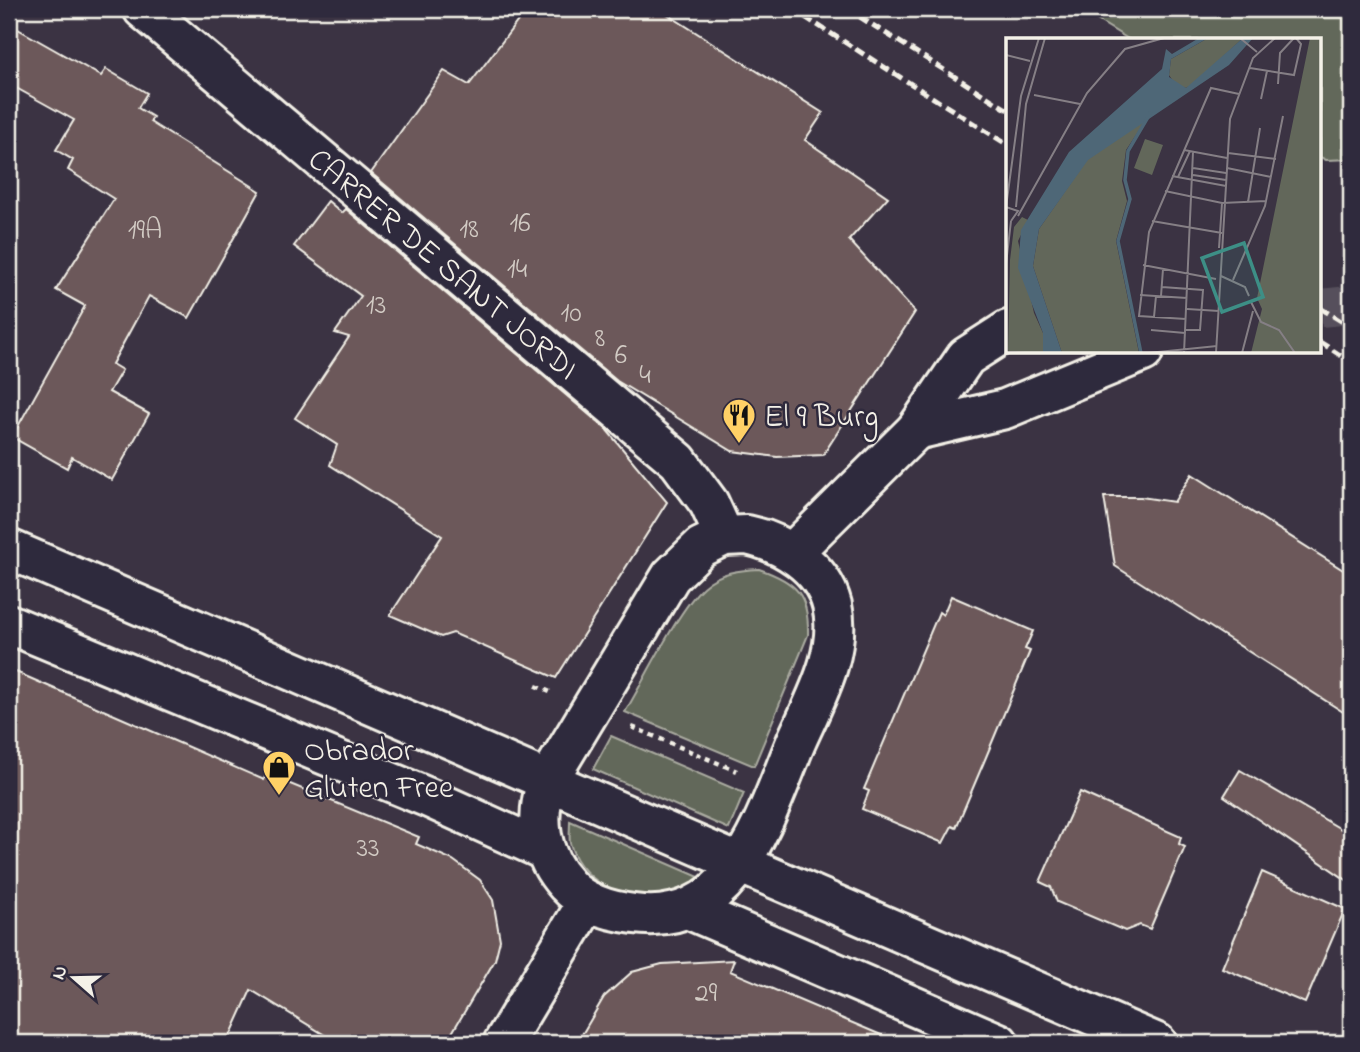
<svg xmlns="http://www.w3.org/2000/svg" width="1360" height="1052" font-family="'Indie Flower',sans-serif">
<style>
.green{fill:#62675a;stroke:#abaca1;stroke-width:2}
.building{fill:#6c595a;stroke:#f4f1e8;stroke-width:2}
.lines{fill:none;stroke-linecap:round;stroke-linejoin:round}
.minor-tunnel{stroke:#57505c;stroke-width:38;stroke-dasharray:38 19;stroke-linecap:butt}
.minor-casing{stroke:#f4f1e8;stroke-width:44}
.tertiary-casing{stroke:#f4f1e8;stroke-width:44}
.path{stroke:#f4f1e8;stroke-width:4.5;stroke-dasharray:5 5;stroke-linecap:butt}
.minor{stroke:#2f2a3d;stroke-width:38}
.tertiary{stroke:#2f2a3d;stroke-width:38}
.rail{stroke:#f4f1e8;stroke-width:5;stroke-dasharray:10 5;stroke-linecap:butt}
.labels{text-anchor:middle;stroke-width:5;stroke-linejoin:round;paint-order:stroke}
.number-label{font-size:28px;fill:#d2cbc4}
.street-label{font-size:32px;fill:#f4f1e8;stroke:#2f2a3d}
.poi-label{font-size:32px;fill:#f4f1e8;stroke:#2f2a3d;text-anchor:start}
.inset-river{fill:none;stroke:#4e6777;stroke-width:3.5}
.inset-road{fill:none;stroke:#857f85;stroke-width:2}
.view{fill:#3d8f86;fill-opacity:0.15;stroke:#3d8f86;stroke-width:3.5}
.inset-edge{fill:none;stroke:#f4f1e8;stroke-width:3.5}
</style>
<rect width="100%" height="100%" fill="#3b3343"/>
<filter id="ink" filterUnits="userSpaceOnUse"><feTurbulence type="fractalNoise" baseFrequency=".0143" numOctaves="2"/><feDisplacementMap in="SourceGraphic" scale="14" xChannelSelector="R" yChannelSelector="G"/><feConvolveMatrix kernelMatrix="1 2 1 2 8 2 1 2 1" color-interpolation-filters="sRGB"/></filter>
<g filter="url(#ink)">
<g class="green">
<path d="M1079,9H1351V159L1326,160L1320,157V40H1130Z"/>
<path d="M759,569C797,582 809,595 808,635L754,766L625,712C645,679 678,610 703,587C719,572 739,570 759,569Z"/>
<path d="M611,736L744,793L729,829L593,769Z"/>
<path d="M570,821L699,877C693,882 685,891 677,894C638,908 581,887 570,843C569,837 570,828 570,821Z"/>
</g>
<g class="building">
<path d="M527,9H659L823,113L805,140L888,197L849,240L915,312L823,455L777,457L732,451L617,381L371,173L444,71L469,85Z"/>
<path d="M9,24L101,76L106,69L147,93L138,108L153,117L150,122L260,191L189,318L149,296L112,364L122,370L109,392L149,414L112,480L72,457L67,468L12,437L85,306L56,290L114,199L68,170L73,160L56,150L74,120L9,84Z"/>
<path d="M328,201L342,213L346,209L606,429L667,502L556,678L453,633L441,637L390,615L442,536L330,465L337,445L295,418L349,337L335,333L361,296L294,246Z"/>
<path d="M1192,474L1351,575V717L1115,566L1104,497H1141L1174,502Z"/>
<path d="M951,596L1033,631L1025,649L1030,651L986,757L956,828L952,826L943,843L862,809L869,791L864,789L939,612L943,615Z"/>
<path d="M9,669L264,780L266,774L419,837L416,844L453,860L480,880L493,900L500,940L495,960L446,1043H338L251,990L227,1043H9Z"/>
<path d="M1240,770L1351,835V883L1224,796Z"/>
<path d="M1080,792L1181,837L1179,844L1185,847L1150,929L1140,925L1125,931L1057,902L1051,887L1040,882Z"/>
<path d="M1262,872L1345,909L1305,1003L1222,968Z"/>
<path d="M734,960L730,971L900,1043H577L604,997L632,972L662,964Z"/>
</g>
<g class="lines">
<path class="minor-tunnel" d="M1320,308L1351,305"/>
<defs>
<g id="minor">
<path d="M143,9L678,461L709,503L724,536"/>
<path d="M916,430L1005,409L1143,352"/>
<path d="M747,535C783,543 822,566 832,605C843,652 814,701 796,742C765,816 735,928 634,914C610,911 583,903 567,885C540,856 534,818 547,782L671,576L701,547L724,536Z"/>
<path d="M793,552L916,430L966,357L1008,330"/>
<path d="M9,624L429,798L546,851"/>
<path d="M690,910L999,1043"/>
<path d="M503,1043L588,901"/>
</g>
<path id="tertiary" d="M9,549L1157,1043"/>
</defs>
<use href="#minor" class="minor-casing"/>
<use href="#tertiary" class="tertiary-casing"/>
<g class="path">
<path d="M536,686L550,692"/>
<path d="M632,727L737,771"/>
</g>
<use href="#minor" class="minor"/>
<use href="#tertiary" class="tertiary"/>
<g class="rail">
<path d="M792,9L1008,145"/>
<path d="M847,9L1008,110"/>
<path d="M1320,308L1351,327"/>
<path d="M1320,342L1351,362"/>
</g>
</g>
</g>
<defs>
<symbol id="restaurant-pin" viewBox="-11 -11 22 30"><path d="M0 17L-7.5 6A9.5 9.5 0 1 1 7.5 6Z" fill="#ffd166" stroke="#2f2a3d"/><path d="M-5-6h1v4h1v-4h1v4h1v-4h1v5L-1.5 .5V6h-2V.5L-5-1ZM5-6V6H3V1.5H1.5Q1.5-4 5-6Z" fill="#111"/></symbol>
<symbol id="shop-pin" viewBox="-11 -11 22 30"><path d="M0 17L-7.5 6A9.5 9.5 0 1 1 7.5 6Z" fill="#ffd166" stroke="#2f2a3d"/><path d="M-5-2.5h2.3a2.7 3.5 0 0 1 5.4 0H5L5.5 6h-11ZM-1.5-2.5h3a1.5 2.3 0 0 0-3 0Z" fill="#111"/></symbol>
</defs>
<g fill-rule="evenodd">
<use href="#restaurant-pin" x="720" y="396" width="38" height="52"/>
<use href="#shop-pin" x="260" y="748" width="38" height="52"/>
</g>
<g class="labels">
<g class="number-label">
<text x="520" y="231">16</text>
<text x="469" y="237">18</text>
<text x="145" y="238">19A</text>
<text x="517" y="277">14</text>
<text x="376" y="313">13</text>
<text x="571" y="321">10</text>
<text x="600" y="346">8</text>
<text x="621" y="363">6</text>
<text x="645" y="383">4</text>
<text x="368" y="856">33</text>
<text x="706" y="1001">29</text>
</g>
<g class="street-label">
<text transform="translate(444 263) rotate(40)" y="11">CARRER DE SANT JORDI</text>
</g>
<g class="poi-label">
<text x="764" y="426">El 9 Burg</text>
<text x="304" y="760">Obrador<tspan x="304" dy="37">Gluten Free</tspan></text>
</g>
</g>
<g transform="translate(1006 38)">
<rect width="315" height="315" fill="#3b3343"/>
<path d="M202,0H237L188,45L180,50L169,46L163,37L165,21ZM304,0H315V315H245L256,271L251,260ZM143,77L120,112L116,143L121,163L110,203L133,315H56L27,228L33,191L81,122ZM139,101L157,107L146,137L128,130ZM16,179L22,182L12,203L28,275L37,295V315L2,313L4,222L8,189Z" fill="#62675a"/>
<path d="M193,0H202L165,21L163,39L180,50L237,0H247L223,27L82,122L33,191L27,228L56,315H37V295L12,230L15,192L63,114L156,31L160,11L166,16Z" fill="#4e6777"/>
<path class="inset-river" d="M135,315L112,203L124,161L119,142L122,113L145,74"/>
<path class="inset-road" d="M234,0L251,14M0,17L24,23M244,30L288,37L295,6L290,0M272,46L274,15L288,0M28,57L74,66M255,61L261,33M178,112L221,120M222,115L270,121M187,130L220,135M221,130L265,139M187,137L220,142M166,138L220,148M172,139L184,113M159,153L216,165L260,163M242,164L254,90M0,169L15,58L33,0M0,169L12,173L5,183M10,169L20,66L39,0M12,178L81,55L119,11L158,0M146,183L216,195M213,210L216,165M0,226L5,183M137,227L210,241M215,238L239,249L243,258M227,242L259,168L277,78M156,249L197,252L194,292H179M134,257L181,260M155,258L157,231M245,264L255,284L273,292L289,315M181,271L213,273M148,279L150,258M180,281L133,278L143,194L205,50L233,56M145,292L179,295M142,315L211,308M178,315L187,114M210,315L224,81L247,20L269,0M236,315L247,273"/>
<path class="view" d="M238,205L257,259L216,274L196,220Z"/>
<rect width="315" height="315" class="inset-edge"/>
</g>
<rect width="1360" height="1052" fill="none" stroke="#2f2a3d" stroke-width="35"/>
<rect x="18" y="18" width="1325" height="1017" fill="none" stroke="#f4f1e8" stroke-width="2.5" filter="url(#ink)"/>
<g transform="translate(74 978) rotate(290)" stroke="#2f2a3d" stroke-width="5" paint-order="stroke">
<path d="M0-5L12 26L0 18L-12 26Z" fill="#f4f1e8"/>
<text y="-10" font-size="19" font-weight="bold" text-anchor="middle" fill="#f4f1e8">N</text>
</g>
</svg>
